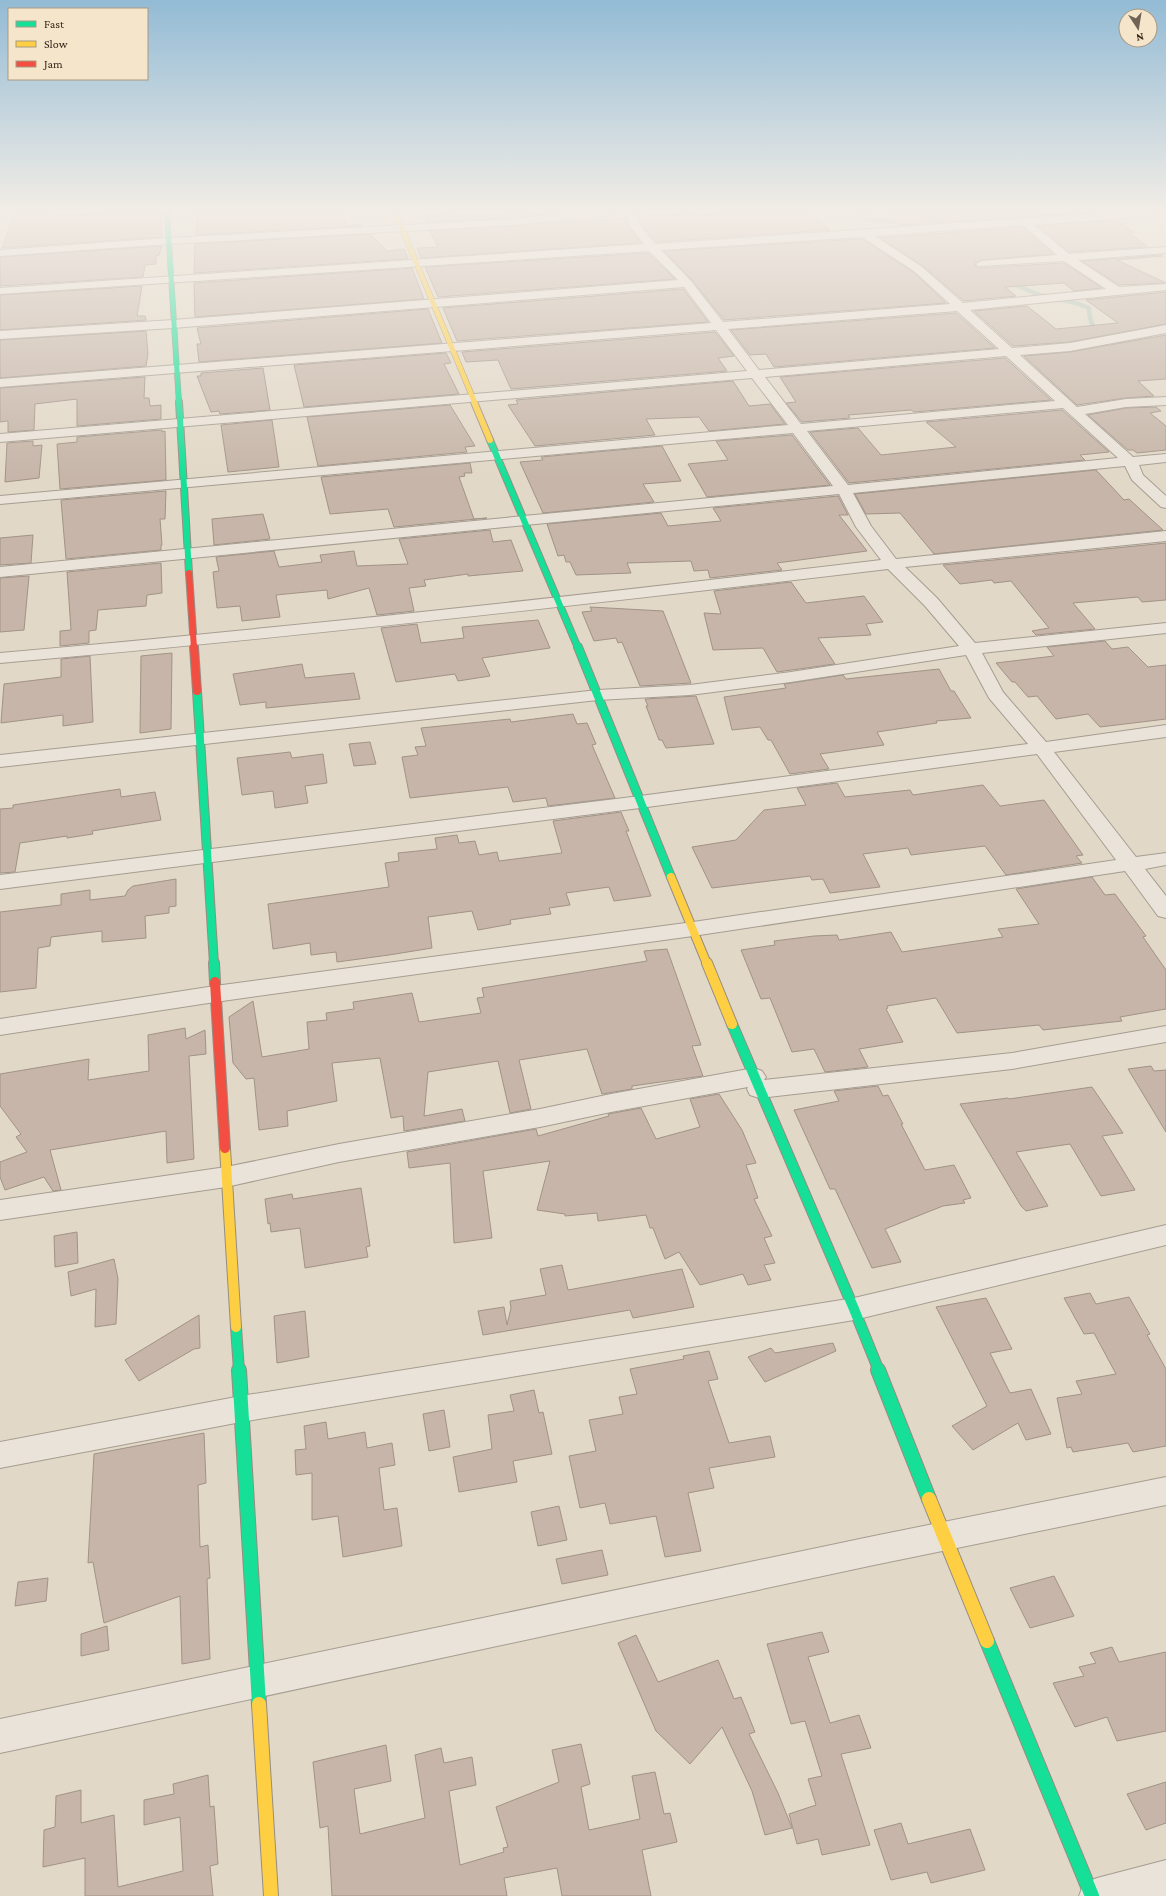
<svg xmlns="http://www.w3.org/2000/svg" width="1166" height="1896" font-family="'Crimson Pro',serif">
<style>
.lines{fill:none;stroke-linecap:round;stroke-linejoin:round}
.stream{stroke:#b3c6b9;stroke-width:4.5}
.building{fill:#c6b5a8;stroke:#a19387}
.street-casing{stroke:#a69d91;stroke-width:2}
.fast-far4-casing{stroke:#968d81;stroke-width:6}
.fast-far3-casing{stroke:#968d81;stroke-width:8}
.fast-far2-casing{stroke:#968d81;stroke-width:10}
.fast-far1-casing{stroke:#968d81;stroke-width:12}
.fast-casing{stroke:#968d81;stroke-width:16}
.slow-far4-casing{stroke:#968d81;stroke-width:6}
.slow-far3-casing{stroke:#968d81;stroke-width:8}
.slow-far2-casing{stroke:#968d81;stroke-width:10}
.slow-far1-casing{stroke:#968d81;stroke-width:12}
.slow-casing{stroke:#968d81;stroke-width:16}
.jam-far2-casing{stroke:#968d81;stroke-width:8}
.jam-far1-casing{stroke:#968d81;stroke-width:10}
.jam-casing{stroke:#968d81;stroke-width:12}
.street{fill:#eae3d9;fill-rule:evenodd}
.fast-far4{stroke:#16e098;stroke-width:5}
.fast-far3{stroke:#16e098;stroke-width:6}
.fast-far2{stroke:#16e098;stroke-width:8}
.fast-far1{stroke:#16e098;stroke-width:10}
.fast{stroke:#16e098;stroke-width:14}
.slow-far4{stroke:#ffcf43;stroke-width:5}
.slow-far3{stroke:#ffcf43;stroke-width:6}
.slow-far2{stroke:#ffcf43;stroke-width:8}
.slow-far1{stroke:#ffcf43;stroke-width:10}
.slow{stroke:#ffcf43;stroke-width:14}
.jam-far2{stroke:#f24e42;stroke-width:6}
.jam-far1{stroke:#f24e42;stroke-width:8}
.jam{stroke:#f24e42;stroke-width:10}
</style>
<rect width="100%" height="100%" fill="#e2d8c7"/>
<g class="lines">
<g class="stream">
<path d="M863,212L864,218C878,223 898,218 910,228C915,231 918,238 923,242"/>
<path d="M1009,282L1039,295L1076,303L1089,308C1089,339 1112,337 1137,345"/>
</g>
</g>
<g class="building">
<path d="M19,212H46L45,217L122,212L161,213L162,237L2,248L12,220L18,219Z"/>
<path d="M197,212H341L348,226L360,224L362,226L196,235Z"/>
<path d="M454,212L458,215H505L503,212L549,214L513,218L427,222L426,216Z"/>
<path d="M744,212H805L813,219H817L830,230L656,242L641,224L639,217L693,213L695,215Z"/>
<path d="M888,212H1068L1070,214L903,225Z"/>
<path d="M626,218L629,227L641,243L421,258L417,248L438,247L430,231Z"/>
<path d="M1117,220L1135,233H1129L1148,247L1069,252L1038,226Z"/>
<path d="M1022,227L1053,254L982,260L975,263V265L978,268L1064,263L1102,288L1074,291L1064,283L1005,287L1016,296L964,301L923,266L880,238Z"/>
<path d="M370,234L387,251L404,249L408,259L194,273L195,244Z"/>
<path d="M862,239L913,272L946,303L724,320L692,280L664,251Z"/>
<path d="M162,246L159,255L156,256V264L145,265L143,277L0,286V257Z"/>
<path d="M648,253L675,279L438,297L425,267Z"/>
<path d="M1160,255L1163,256L1117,260L1166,283L1119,285L1082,261Z"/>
<path d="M412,268L424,299L195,317L194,283Z"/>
<path d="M142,286L137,316H145L146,320L0,330V295Z"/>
<path d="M683,289L708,322L457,341L443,308Z"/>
<path d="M1166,292V324L1070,342L1013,346L974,311L1027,306L1056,329L1118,323L1086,300Z"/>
<path d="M428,309L442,343L199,362L197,344H201L197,328Z"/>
<path d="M956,313L995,348L774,367L766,354L750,355L731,330Z"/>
<path d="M146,331L148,354L146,366L0,378V340Z"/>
<path d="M715,332L734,356L718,358L727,371L511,389L498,360L466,362L462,352Z"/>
<path d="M1166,335V379L1138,381L1154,396L1126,398L1077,405L1024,356L1070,352Z"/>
<path d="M446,353L451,363L444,364L459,394L304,407L294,365Z"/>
<path d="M1005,358L1051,400L914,412L911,410L848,415L850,418L802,422L786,403L796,402L780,377Z"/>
<path d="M263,368L270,410L220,414L219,411L211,412L197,376H201V373Z"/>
<path d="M145,377L144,398H149L150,406L161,405V419L77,426V399L35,404L34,430L8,432V421L0,422V388Z"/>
<path d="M733,381L749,406L770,404L785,424L709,431L699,417L646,419L655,435L535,446L508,405L518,404L516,400Z"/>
<path d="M450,405L475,446L465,447L467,452L318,466L307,417Z"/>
<path d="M1156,407L1161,411L1150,413L1166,426V450L1137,453L1133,450H1128L1088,415L1126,408Z"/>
<path d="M1062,410L1109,452L1080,455L1085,460L849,483L810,432L858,428L881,455L956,447L926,422Z"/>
<path d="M272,420L279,467L228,472L221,425Z"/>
<path d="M162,430V432L165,431L166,480L60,489L57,444L77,442V437Z"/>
<path d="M792,435L830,485L707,497L688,464L728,460L716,441Z"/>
<path d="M33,441V446L42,445L39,478L5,482L7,443Z"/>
<path d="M662,446L681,481L643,484L654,502L543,513L520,462L543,460L541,457Z"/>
<path d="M470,463L472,473H464L465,476L459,477L474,519L487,518L394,527L388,509L330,514L321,477Z"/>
<path d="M1096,470L1124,500L1129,499L1163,530L934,554L900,513L866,514L855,494Z"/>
<path d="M166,491L165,519H160L162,545H161V550L66,559L61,500Z"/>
<path d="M838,496L848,515H839L867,551L777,563L782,570L710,578L708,570L694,571L691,561L627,563L631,573L576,575L570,562H566L564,555L558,556L547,524L661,513L668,526L721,521L713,508Z"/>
<path d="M263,514L270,539L214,545L212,519Z"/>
<path d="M490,530L493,542L511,540L523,571L468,576V574L424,580L426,586L409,588L414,611L377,615L369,588L328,599L327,590L276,595L280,617L242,621L240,606L217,608L213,572L219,571L216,557L274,551L279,567L322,562L320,555L354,551L357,566L408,564L399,539Z"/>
<path d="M33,535L31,563L0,565V538Z"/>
<path d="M1166,543V600L1142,602L1138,597L1073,603L1095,629L1036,635L1032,631L1049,628L1011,581L994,583L992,580L960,584L943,565Z"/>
<path d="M161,563L162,593L147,595L146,606L98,610L96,630L89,631V643L60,646V631L71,630L67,572Z"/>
<path d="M29,576L24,630L0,632V578Z"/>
<path d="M791,582L806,603L864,596L883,622L866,624L871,635L818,638L835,664L777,672L763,648L713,650L704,613L721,614L714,591Z"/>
<path d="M590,607L663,611L691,683L640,686L622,642L618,643L616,638L594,641L582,612L592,611Z"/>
<path d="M538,620L550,648L482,658L490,676L458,681L455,674L396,682L381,628L417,624L421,643L464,638L462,627Z"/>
<path d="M1105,641L1112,649L1128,647L1148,667L1166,665V719L1100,727L1088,714L1056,719L1037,696L1028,697L1015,682H1012L996,663L1054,656L1047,647Z"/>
<path d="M172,653L171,729L140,733L141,656Z"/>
<path d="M90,656L93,722L63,726V715L1,723L4,684L61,677V659Z"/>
<path d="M302,664L305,678L354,673L360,699L266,708V702L240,705L233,674Z"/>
<path d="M939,669L951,691H954L971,718L936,721L937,723L877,732L884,745L820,754L829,769L790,774L771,740H768L760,727L732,730L724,697L786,688L784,684L843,675L846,679Z"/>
<path d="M696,696L714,744L666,748L662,740H659L646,706H648L645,699Z"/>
<path d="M573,714L577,724L587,723L596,744L592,745L615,798L548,806L546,798L513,802L508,787L410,798L402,757L418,755L415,747L426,746L421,728L510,719L511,722Z"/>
<path d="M370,742L376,764L354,766L349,744Z"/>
<path d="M290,752L292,758L323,754L327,783L305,786L308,803L275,808L273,791L242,795L237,758Z"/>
<path d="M837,783L845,797L910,790L913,795L983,785L1000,806L1044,800L1083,855L1076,856L1082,863L1006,875L985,846L911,855L908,848L863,854L880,887L830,893L823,879L812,880L810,876L712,888L692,847L736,840L764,810L806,805L797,788Z"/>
<path d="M120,789L121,797L155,792L161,820L92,831L93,834L67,838V836L20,843L15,872L0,873V809L13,808V805Z"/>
<path d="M621,812L629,831H626L651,896L614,901L609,887L566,893L570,905L549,908L551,914L510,920L511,924L478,930L472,911L428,917L432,948L389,955L337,962L336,952L311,955L310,943L273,949L268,904L389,887L385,863L399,861L398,853L437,849L435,838L457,835L459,843L475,841L479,855L497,852L499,861L562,853L553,821Z"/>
<path d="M1092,877L1105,895L1115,894L1146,936L1143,937L1166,970V1009L1120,1017L1122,1021L1095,1024L1043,1030L1039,1025L957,1033L936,998L887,1006L888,1008L886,1009L903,1042L859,1049L868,1067L825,1072L814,1049L792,1052L770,998L761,999L741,950L775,945L774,941L814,936L837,935L839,940L891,932L902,952L1003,937L998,929L1039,924L1016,889Z"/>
<path d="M176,879V906L169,907V913L145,916L146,938L102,942V931L51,937L50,946L38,948L36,988L0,992V912L61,905V894L90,890V900L125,896L128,890L133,886Z"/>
<path d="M667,949L701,1045L692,1046L703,1076L632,1086V1089L602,1094L587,1049L519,1060L531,1109L510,1113L498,1061L428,1072L424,1116L462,1109L465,1121L404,1131L403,1116L391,1118L380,1058L332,1063L337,1101L287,1111L288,1126L259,1130L254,1078L246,1079L233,1063L229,1017L253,1001L262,1057L309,1049L307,1022L327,1020L326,1013L354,1009L353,1002L412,993L419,1022L481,1013L477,998L484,997L482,988L647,961L644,951Z"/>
<path d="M185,1028L186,1039L205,1030L206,1054L189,1056L194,1159L167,1163L166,1131L50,1150L61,1190L53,1191L44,1177L5,1190L0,1177V1162L27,1152L16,1137L21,1134L0,1106V1074L89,1059L88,1080L149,1071L148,1035Z"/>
<path d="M1151,1066L1154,1071L1166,1070V1132L1128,1069Z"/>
<path d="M878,1086L883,1096L888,1095L903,1124H901L925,1170L954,1165L971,1198L963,1200L965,1203L943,1206L885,1229L901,1262L872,1268L835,1189H830L794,1110L839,1101L834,1091Z"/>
<path d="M1092,1087L1123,1133L1102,1136L1135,1190L1101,1196L1070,1144L1016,1152L1048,1206L1026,1211L1021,1206L960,1104L1008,1098L1009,1099Z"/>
<path d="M719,1094L742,1130L756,1163L746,1165L758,1198L754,1199L772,1236L764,1238L775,1263L764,1265L771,1280L748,1285L743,1274L700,1285L679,1252L665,1259L653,1228H650L646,1215L598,1221L597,1213L565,1216V1214L537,1210L550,1161L483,1171L492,1238L454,1243L450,1163L409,1168L407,1152L536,1129L538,1136L609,1116L608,1114L641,1108L656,1139L700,1127L690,1099Z"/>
<path d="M361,1188L370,1246L366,1247L368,1257L305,1268L300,1228L271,1232L270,1223L268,1224L265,1199L292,1194L293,1199Z"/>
<path d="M77,1232L78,1263L55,1267L54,1236Z"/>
<path d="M114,1259L118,1279L116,1324L95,1327L96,1289L71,1296L68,1272Z"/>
<path d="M562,1265L568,1290L682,1269L694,1307L633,1318L630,1310L483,1335L478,1311L504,1307L507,1325L511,1308L510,1301L546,1295L540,1269Z"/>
<path d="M1090,1293L1096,1304L1129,1297L1150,1334L1147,1335L1166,1369V1446L1133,1452L1128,1443L1073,1452L1071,1447L1067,1448L1057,1398L1082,1394L1076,1381L1116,1374L1094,1333L1084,1334L1064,1298Z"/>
<path d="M986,1298L1012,1349L990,1353L1010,1393L1031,1389L1051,1434L1026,1440L1018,1423L973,1450L952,1426L987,1406L936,1307Z"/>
<path d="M305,1311L309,1357L277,1363L274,1316Z"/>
<path d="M199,1315L200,1348L194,1349L139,1381L125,1360Z"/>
<path d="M833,1343L836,1351L765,1382L748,1357L771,1348L775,1353Z"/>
<path d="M709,1351L718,1379L708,1381L729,1443L770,1436L775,1457L709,1468L714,1488L688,1493L701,1551L665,1557L656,1516L610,1524L605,1503L580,1508L569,1456L596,1451L589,1420L623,1414L619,1397L637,1394L630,1369L684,1359L683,1356Z"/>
<path d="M534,1390L539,1413L543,1412L552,1454L513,1461L517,1482L459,1492L453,1457L492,1449L488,1415L514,1411L510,1395Z"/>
<path d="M444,1410L450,1447L429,1451L423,1414Z"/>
<path d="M326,1422L328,1439L365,1432L367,1448L392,1443L395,1465L379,1468L384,1510L397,1508L402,1546L343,1557L338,1516L312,1520V1473L296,1475L295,1450L306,1449L304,1426Z"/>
<path d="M204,1433L206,1483L198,1485L200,1547L208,1545L210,1578L207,1579L210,1659L182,1664L180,1596L104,1623L93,1562L88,1563L94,1454Z"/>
<path d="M559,1506L567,1540L538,1546L531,1512Z"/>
<path d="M602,1550L608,1575L562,1584L556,1559Z"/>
<path d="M1054,1576L1074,1616L1030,1628L1010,1588Z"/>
<path d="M48,1578L46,1601L15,1606L18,1582Z"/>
<path d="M107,1626L109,1650L81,1656V1634Z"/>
<path d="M822,1632L829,1652L808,1657L830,1723L859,1715L871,1748L841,1754L870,1845L822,1855L818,1839L797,1844L789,1814L816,1805L808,1779L822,1776L805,1721L791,1724L767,1644Z"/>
<path d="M636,1635L658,1682L718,1660L734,1699L741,1697L755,1732L749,1734L778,1793L792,1828L765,1835L752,1791L722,1727L690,1764L656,1731L618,1643Z"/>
<path d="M1112,1647L1119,1662L1166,1652V1731L1117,1741L1107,1717L1075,1727L1053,1683L1084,1676L1079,1667L1096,1663L1090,1653Z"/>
<path d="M581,1744L590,1784L581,1787L589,1830L640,1819L632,1776L655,1772L664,1814L670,1813L677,1842L642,1850L651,1896H562L557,1868L504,1878L507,1896H332L328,1826L320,1828L313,1762L386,1745L391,1781L354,1789L360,1834L425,1818L415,1755L441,1748L444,1763L472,1757L476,1785L449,1791L460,1865L504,1852L503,1848L508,1847L496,1807L559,1782L552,1750Z"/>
<path d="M208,1775L210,1807L214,1806L218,1864L210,1866L213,1896H85V1858L43,1867L44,1830L55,1827L56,1796L81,1790V1823L114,1815L118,1887L183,1871L180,1817L144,1825V1800L174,1794L173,1784Z"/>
<path d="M1166,1782V1823L1146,1830L1127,1794Z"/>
<path d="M901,1823L908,1844L970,1829L985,1870L931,1883L927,1872L891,1880L874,1830Z"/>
</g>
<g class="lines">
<defs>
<g id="street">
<path d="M577,212H616L611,215L513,225L168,244L0,256V250L168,238L513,219Z"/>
<path d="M626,212H636L640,225L655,244L1115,212H1166V214L1162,215L1034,225L1069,254L1166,247V253L1078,260L1119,287L1166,284V290L970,310L1012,348L1070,343L1166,325V333L1070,351L1020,355L1077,407L1126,399L1166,397V405L1126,407L1085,414L1133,457L1166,454V462L1139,465L1143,475L1166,496V508L1161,507L1132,480L1125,466L853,493L871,526L896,559L1166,531V541L905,567L937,598L975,643L1166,623V633L982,653L1003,692L1046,742L1166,725V737L1054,752L1136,857L1166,853V865L1145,869L1166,896V918L1158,916L1125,871L693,936L215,1002L0,1035V1019L215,986L693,922L1116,860L1037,754L640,808L0,889V875L640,796L1028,744L989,698L966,655L791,682L690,695L598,700L0,767V755L598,690L690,685L791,672L959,646L925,606L888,569C592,604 297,637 0,663V653C294,627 588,595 881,560L856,527L839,494L0,577V567L833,486L793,433L0,504V496L788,425L752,378L0,442V434L747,371L716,330L0,387V379L711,323L684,287L173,328L0,339V331L173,320L678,280L649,251L0,294V288L644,244L630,226ZM1023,225L1057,255L982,261L976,264L978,266L1064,261L1106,289L963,303L922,267L875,236ZM862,237L914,271L950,304L723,322L691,281L661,250ZM957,311L999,349L759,370L728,329ZM1006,356L1055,401L801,424L765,377ZM1063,408L1118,458L848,485L807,431Z"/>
<path d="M1166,1026V1042L1012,1069L759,1098L750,1095L747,1089L748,1087L611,1112L540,1127L339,1162L226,1187L0,1220V1200L226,1167L339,1144L540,1109L611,1094L754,1068L762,1071L766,1077L764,1080L1012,1053Z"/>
<path d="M1166,1225V1245L854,1320L241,1422L0,1468V1442L241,1396L854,1298Z"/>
<path d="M1166,1477V1505L874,1565L0,1753V1719L874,1536Z"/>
<path d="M1166,1860V1896H1079L1084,1883L1097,1878Z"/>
</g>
<path id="fast-far4" d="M167,212L179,403"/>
<g id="fast-far3">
<path d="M179,402L189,573"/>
<path d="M490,440L578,648"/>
</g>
<g id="fast-far2">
<path d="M578,647L671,877"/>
<path d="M197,691L214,964"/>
</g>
<g id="fast-far1">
<path d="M214,963L215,982"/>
<path d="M732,1024L854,1309L879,1371"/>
<path d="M236,1327L239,1371"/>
</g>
<g id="fast">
<path d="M239,1370L259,1704"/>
<path d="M878,1370L929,1499"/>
<path d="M987,1641L1092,1896"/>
</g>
<path id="slow-far4" d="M395,212L475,403"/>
<path id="slow-far3" d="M474,402L490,440"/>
<path id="slow-far2" d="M671,877L707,964"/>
<g id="slow-far1">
<path d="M707,963L732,1024"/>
<path d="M225,1148L236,1327"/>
</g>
<g id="slow">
<path d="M929,1499L987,1641"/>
<path d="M259,1704L271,1896"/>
</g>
<path id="jam-far2" d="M189,573L194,648"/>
<path id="jam-far1" d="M194,647L197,691"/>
<path id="jam" d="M215,982L225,1148"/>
</defs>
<use href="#street" class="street-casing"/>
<use href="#fast-far4" class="fast-far4-casing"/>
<use href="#fast-far3" class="fast-far3-casing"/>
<use href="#fast-far2" class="fast-far2-casing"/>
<use href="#fast-far1" class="fast-far1-casing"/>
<use href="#fast" class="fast-casing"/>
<use href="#slow-far4" class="slow-far4-casing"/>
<use href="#slow-far3" class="slow-far3-casing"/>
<use href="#slow-far2" class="slow-far2-casing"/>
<use href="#slow-far1" class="slow-far1-casing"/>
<use href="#slow" class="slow-casing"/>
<use href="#jam-far2" class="jam-far2-casing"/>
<use href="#jam-far1" class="jam-far1-casing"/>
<use href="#jam" class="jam-casing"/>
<use href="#street" class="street"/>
<use href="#fast-far4" class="fast-far4"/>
<use href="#fast-far3" class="fast-far3"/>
<use href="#fast-far2" class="fast-far2"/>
<use href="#fast-far1" class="fast-far1"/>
<use href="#fast" class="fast"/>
<use href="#slow-far4" class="slow-far4"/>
<use href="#slow-far3" class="slow-far3"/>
<use href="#slow-far2" class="slow-far2"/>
<use href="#slow-far1" class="slow-far1"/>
<use href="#slow" class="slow"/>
<use href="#jam-far2" class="jam-far2"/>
<use href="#jam-far1" class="jam-far1"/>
<use href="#jam" class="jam"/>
</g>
<linearGradient id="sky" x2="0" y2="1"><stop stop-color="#93bbd5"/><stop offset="0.44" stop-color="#f2ede6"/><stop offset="1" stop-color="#f2ede6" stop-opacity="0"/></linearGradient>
<rect width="1166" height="478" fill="url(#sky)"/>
<rect x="8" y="8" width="140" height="72" fill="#f5e6cb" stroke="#a89984"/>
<rect x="16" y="21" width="20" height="6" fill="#16e098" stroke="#a89984"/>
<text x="44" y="28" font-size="12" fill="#34251a">Fast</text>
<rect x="16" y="41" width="20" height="6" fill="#ffcf43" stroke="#a89984"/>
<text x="44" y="48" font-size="12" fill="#34251a">Slow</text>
<rect x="16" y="61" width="20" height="6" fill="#f24e42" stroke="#a89984"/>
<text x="44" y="68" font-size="12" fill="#34251a">Jam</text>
<g transform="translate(1138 28) rotate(168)"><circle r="19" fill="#f5e6cb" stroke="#a89984"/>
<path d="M0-3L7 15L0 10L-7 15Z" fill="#716457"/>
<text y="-6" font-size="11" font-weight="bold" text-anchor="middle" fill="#34251a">N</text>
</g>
</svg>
